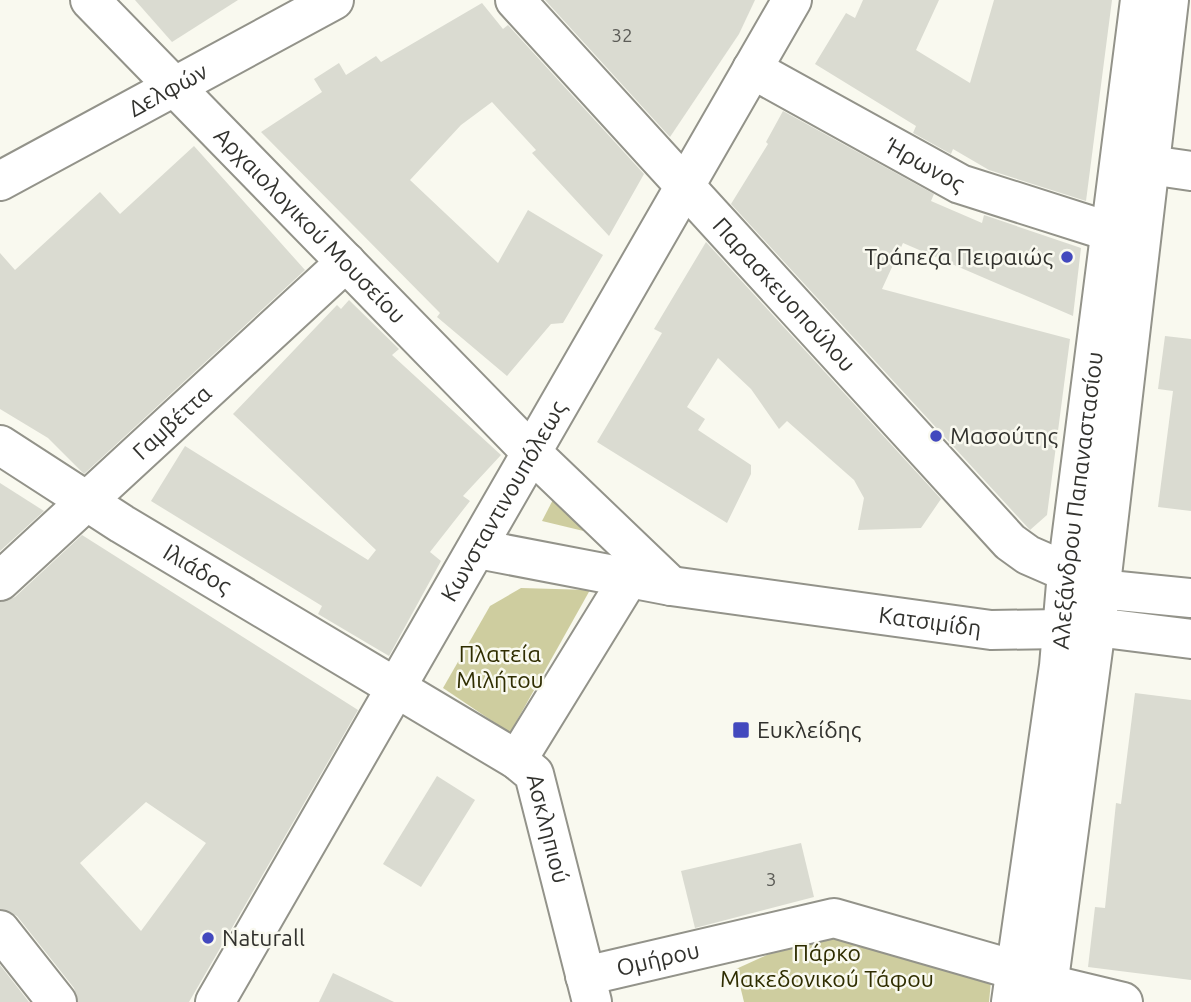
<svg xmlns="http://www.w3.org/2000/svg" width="1191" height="1002" font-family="Ubuntu,sans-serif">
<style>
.green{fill:#cecd9f}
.building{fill:#dadbd1;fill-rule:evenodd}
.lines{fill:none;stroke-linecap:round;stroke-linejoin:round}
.minor-casing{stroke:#93938a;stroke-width:42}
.major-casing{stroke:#93938a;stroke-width:42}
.minor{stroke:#fff;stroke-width:38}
.major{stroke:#fff;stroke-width:38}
.poi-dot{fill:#4349be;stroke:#f9f9ef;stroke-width:2.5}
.labels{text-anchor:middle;stroke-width:5;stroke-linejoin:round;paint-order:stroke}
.number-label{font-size:19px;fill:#5c5c57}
.street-label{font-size:23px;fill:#32322e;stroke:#f9f9ef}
.poi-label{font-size:23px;fill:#32322e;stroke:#f9f9ef;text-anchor:start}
.park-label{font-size:23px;fill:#2f2d00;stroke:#f9f9ef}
</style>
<rect width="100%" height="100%" fill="#f9f9ef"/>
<g class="green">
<path d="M558,490L596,534L542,521Z"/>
<path d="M521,588L590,590L510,733L443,688L490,606Z"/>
<path d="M824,929L991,981L989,1002H744L736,969Z"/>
</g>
<g class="building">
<path d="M135,0H238L172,42Z"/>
<path d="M545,0H755L739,34L670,137Z"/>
<path d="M863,0H939L916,50L970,83L994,0H1112L1086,201L989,170L953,149L951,154L913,133L916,126L815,64L846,13L855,18Z"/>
<path d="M482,3L503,29L508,25L644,174L609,236L532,153L536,150L492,102L461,125L410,180L498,263L528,210L603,255L563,323L551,324L507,376L437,317L440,313L261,132L322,92L314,79L339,63L346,75L376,56L381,62Z"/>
<path d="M783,111L934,194L931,201L982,223L984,215L1081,248L1073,316L903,243L882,289L1070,339L1047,515L1030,530L731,204L768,144L766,142Z"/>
<path d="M194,146L305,270L84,474L48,438L0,409V253L15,270L100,192L120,214Z"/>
<path d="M706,242L941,499L921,528L858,530L864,498L854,480L787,421L779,429L751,389L718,358L687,407L705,419L698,430L751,465V474L727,523L597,442L662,333L654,329Z"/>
<path d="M349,300L399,349L392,355L501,455L463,496L470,501L430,552L441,561L389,656L318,614L322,606L151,501L185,446L368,560L376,550L233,414L337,305L341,309Z"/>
<path d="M1165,336L1191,339V511L1158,507L1173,391L1158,389Z"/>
<path d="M0,483L44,511L0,551Z"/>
<path d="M82,535L358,710L189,1002H78L74,988L17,916L0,909V602L15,597ZM146,802L206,843L141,931L80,863Z"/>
<path d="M1135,693L1191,700V980L1088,967L1095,907L1105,908L1116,803L1121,804Z"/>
<path d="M437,776L475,800L421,887L383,864Z"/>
<path d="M801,843L814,897L695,928L681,871Z"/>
<path d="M0,965L29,1002H0Z"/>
<path d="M333,973L394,1002H319Z"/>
</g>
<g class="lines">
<defs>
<g id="minor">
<path id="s1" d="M90,0L530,451L671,586"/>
<path id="s2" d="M515,0L1010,542L1028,555L1067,572"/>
<path id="s3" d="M752,69L960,184L1111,232"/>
<path d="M1150,165L1191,171"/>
<path id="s4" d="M0,445L122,524L517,760L534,774L592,1002"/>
<path id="s5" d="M478,549L671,586L991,630L1061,629"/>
<path id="s6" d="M0,581L346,262"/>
<path d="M517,760L629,578"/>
<path d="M0,930L57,1002"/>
<path id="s7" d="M585,976L834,918L1015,970"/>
<path d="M1048,984L1123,1002"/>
<path id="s8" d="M215,1002L792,0"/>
</g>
<g id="major">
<path id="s9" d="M0,181L334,0"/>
<path d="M1078,578L1099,589L1191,598"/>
<path d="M1070,628L1096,627L1191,639"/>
<path id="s10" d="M1011,1002L1059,666L1067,572L1140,0"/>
<path d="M1046,1002L1096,627L1169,0"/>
</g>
</defs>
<use href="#minor" class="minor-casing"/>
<use href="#major" class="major-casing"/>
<use href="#minor" class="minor"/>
<use href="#major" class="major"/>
</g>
<g class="poi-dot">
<circle cx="1067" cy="257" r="7"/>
<circle cx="936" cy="436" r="7"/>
<rect x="732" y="721" width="18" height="18" rx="3.5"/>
<circle cx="208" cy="938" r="7"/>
</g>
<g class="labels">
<g class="number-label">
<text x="622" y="42">32</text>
<text x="771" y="886">3</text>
</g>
<g class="street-label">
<text dy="8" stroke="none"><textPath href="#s9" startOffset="191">Δελφών</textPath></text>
<text dy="8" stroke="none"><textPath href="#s3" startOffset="198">Ήρωνος</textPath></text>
<text dy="8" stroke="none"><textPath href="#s1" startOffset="315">Αρχαιολογικού Μουσείου</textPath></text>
<text dy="8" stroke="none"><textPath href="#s2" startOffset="399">Παρασκευοπούλου</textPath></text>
<text dy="8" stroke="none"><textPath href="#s6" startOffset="234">Γαμβέττα</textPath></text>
<text dy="8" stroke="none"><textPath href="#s8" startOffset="578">Κωνσταντινουπόλεως</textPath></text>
<text dy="8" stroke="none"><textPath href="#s10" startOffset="506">Αλεξάνδρου Παπαναστασίου</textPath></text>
<text dy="8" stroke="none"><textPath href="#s4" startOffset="233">Ιλιάδος</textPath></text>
<text dy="8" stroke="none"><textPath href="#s5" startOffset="458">Κατσιμίδη</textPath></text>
<text dy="8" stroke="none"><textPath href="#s4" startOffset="684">Ασκληπιού</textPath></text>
<text dy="8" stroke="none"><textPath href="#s7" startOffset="75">Ομήρου</textPath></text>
</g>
<g class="poi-label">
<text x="1053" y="265" text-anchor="end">Τράπεζα Πειραιώς</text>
<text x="950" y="444">Μασούτης</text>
<text x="757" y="738">Ευκλείδης</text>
<text x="222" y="946">Naturall</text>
</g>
<g class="park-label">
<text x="500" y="662">Πλατεία<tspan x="500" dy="26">Μιλήτου</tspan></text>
<text x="827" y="961">Πάρκο<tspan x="827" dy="26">Μακεδονικού Τάφου</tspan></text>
</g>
</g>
</svg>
